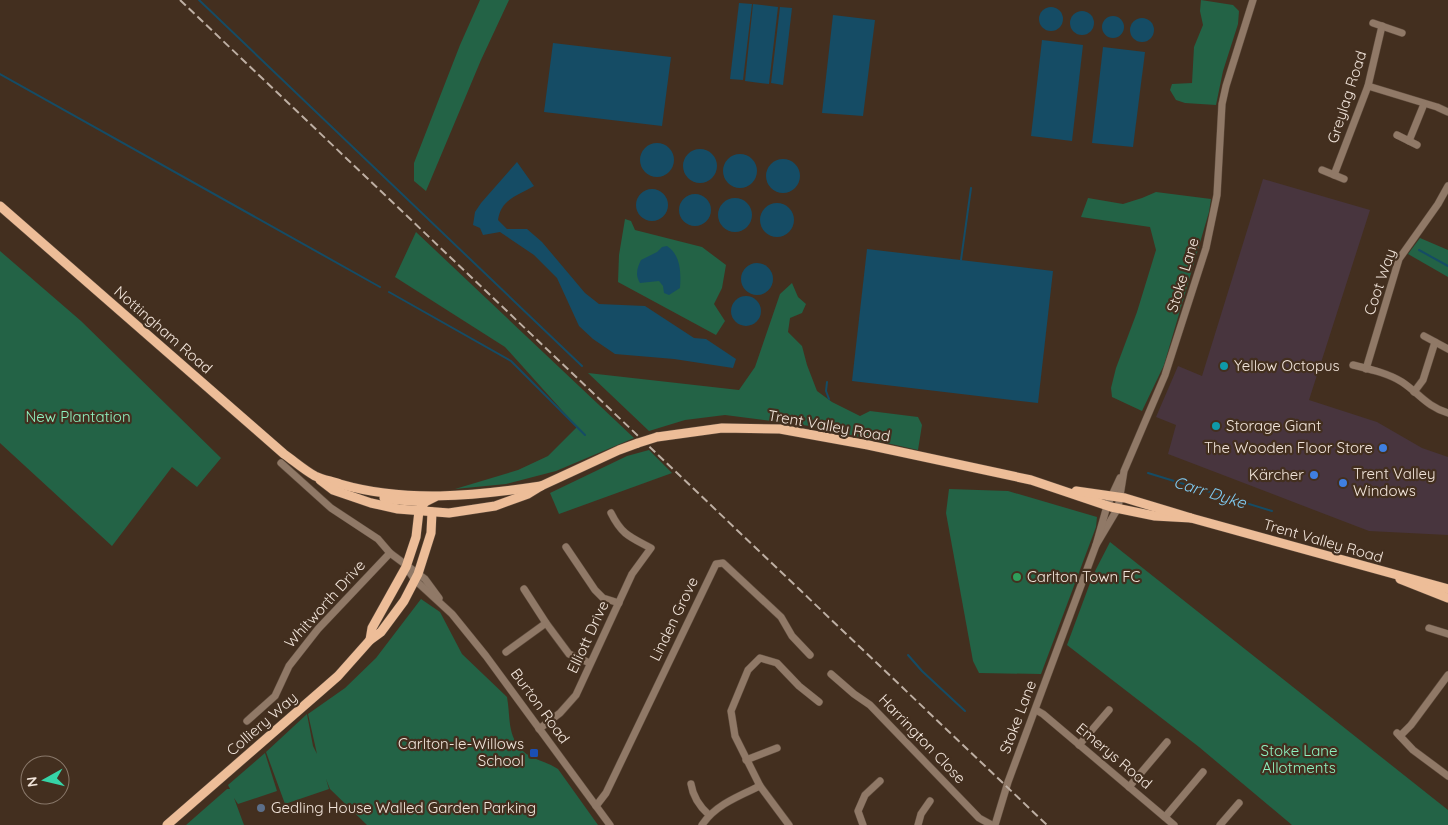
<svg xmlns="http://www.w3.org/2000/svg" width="1448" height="825" font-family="Quicksand,sans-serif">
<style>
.commercial{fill:#48353e}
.green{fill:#236346}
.water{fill:#154c65}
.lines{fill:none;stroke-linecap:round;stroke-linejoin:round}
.stream{stroke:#154c65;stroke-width:2}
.minor-casing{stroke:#5f4c3d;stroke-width:8}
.major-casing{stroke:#5f4c3d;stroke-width:10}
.minor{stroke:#907967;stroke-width:7}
.major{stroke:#edbd98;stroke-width:9}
.rail{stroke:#beafa3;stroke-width:2;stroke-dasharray:8 4;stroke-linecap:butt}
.major-bridge-casing{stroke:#5f4c3d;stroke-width:10;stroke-linecap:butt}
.major-bridge{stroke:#edbd98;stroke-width:9}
.culture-dot{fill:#0f9aa8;stroke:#432f1f;stroke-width:2}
.shop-dot{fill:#3f7fe0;stroke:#432f1f;stroke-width:2}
.leisure-dot{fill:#2e9e5b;stroke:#432f1f;stroke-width:2}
.transit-dot{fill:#1a4fb4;stroke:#432f1f;stroke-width:2}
.service-dot{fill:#5c6f8a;stroke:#432f1f;stroke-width:2}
.labels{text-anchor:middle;stroke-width:4.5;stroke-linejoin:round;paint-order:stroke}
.street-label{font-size:15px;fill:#f2e5db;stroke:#432f1f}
.poi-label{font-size:15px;fill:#f2e5db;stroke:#432f1f;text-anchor:start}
.park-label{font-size:15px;fill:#8ff2c0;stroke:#432f1f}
.water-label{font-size:16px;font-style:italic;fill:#80ccf3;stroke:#432f1f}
</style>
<rect width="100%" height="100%" fill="#432f1f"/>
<path class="commercial" d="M1263,179L1370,210L1309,400L1377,422L1422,448L1448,457V535L1369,531L1168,454L1176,425L1156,417L1178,366L1202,376Z"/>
<g class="green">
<path d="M480,0H509L481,60L426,191L414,181V163L460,45Z"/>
<path d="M1201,0L1233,5L1239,11L1238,24L1223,71L1216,105L1185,103L1176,100L1170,90L1172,84L1192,83L1194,47L1203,25L1200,11Z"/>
<path d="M1156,192L1211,199L1209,212L1164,365L1142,411L1112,397L1111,388L1116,368L1137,312L1156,250L1150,227L1081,217L1088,198L1123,204L1142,198Z"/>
<path d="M625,219L631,221L635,230L702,247L726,265L722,288L714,304L725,321L716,335L618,282L619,255Z"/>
<path d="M416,232L634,438L556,471L506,484L455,489L518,470L548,456L577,427L505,347L395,277Z"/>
<path d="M1420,238L1448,250V277L1408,254Z"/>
<path d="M0,251L81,321L221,458L197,487L172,467L112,546L0,443Z"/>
<path d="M792,283L798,297L806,304L802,313L790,318L788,332L802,346L807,365L817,391L832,402L860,416L870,411L918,417L922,425L918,450L810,426L725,415L685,420L649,431L588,373L739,390L755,367L780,294Z"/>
<path d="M649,450L672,473L559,514L550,493L627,456Z"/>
<path d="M949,489L1008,491L1097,517L1096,527L1041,674L979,673L973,661L946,513Z"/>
<path d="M1110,542L1448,810V825H1292L1199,747L1067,645L1093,575Z"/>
<path d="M421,599L440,612L462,654L507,697C511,719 506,742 530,756C539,761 549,763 558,769L598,825H367L330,789L326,779L329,789L285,804L266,752L307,714L313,746L317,754L308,714L345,688L376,658Z"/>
<path d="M265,753L277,791L238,804L234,798L244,825H186L227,789H230L228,785Z"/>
</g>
<g class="water">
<path d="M739,3L752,4L743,80L730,79Z"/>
<path d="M753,4L778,7L769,84L745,81Z"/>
<path d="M780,7L792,8L783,85L771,83Z"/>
<circle cx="1051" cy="19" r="12"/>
<circle cx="1082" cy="23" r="12"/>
<path d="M833,15L875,20L863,116L822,113Z"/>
<circle cx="1113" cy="27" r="11"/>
<circle cx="1142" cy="30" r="12"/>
<path d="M1042,40L1083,45L1072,141L1031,136Z"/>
<path d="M553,43L671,57L662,126L544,112Z"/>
<path d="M1103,47L1145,52L1133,147L1092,143Z"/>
<circle cx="657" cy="160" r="17"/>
<circle cx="700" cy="166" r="17"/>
<circle cx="740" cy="171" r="17"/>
<circle cx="783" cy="176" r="17"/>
<path d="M517,162L534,186C517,196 501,199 498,220L507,229H527L542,242L585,293L599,304L645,306L694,338L706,339L736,359L733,368L674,359L615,354L593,339L579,326L557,278L534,255L500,232L483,235L480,228L473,225L475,212L481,203Z"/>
<circle cx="652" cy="205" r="16"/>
<circle cx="695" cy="210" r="16"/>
<circle cx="735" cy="215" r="17"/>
<circle cx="777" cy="220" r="17"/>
<path d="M667,246C681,255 681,273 680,288L669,295L664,293L663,286L659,281L640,283C635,275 637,268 641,260L657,252L662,247Z"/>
<path d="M867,249L1053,271L1038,403L852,381Z"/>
<circle cx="757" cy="279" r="16"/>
<circle cx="746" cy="311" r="15"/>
</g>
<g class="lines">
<g class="stream">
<path d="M199,0L582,366"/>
<path d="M0,74L380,287"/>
<path d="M1419,250L1448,266"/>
<path d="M961,260L971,188"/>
<path d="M389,292L511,361L585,435"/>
<path d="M827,382L826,391L829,399"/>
<path d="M1148,473L1272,511"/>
<path d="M908,655L922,671L965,711"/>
</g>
<defs>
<g id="minor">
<path d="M1373,23L1402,33"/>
<path d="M1368,86L1437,107L1448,112"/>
<path d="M1397,135L1417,145"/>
<path d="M1409,141L1424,104"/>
<path d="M1322,170L1344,179"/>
<path d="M1334,175L1368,86L1382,26"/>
<path d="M1424,336L1448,349"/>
<path d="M1353,365C1369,369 1388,373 1402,382C1420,394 1426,406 1448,413"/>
<path d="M1366,369L1399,259L1438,204L1448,186"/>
<path d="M1414,392L1423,380L1435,342"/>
<path d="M281,463L331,508L378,539L390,553L425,579L439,598"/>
<path d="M1096,545L1118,508L1124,471L1165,375L1206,248L1217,195L1222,104L1226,86L1253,0"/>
<path d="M566,547L595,590L603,598L619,603"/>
<path d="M406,567L415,580L452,614L486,656L610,825"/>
<path d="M524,589L546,623L569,654L590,663"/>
<path d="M1429,628L1448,634"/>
<path d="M506,652L546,623"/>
<path d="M831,674L854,694L870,705L979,818L992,825"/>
<path d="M1036,710L1043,714L1174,825"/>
<path d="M247,721L275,696L289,666L318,629L390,553"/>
<path d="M539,729L560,713L576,695L632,574L651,548C630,537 622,535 611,513"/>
<path d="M1397,733L1413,750L1448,776"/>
<path d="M1400,736L1411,725L1448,675"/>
<path d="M1079,745L1109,710"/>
<path d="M746,760L777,748"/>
<path d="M691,784C693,797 699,806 709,815"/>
<path d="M1129,787L1167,742"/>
<path d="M596,806L606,793L716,564L723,563L781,617L792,636L810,655"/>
<path d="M1165,817L1203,772"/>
<path d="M702,825C715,805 739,796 760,786"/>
<path d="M789,825L760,786L735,736L731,711L748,670L760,658L777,663L799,686L819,702"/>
<path d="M863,825L858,811L865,795L880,781"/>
<path d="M918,825L921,814L930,801"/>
<path d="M995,825L1008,782L1096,545L1107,506L1120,478"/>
<path d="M1220,825L1239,803"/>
</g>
<g id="major">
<path d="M0,206L284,454C294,461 304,470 315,476C323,480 332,481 340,484C406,503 474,496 541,486"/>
<path d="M657,437L722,428L780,429L868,445L1031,480L1111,507L1155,516L1191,518"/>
<path d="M320,480L333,490L371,503L398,509L449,513L495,506L528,494L541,486L619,450L638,443"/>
<path d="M1076,491L1125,498L1191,518L1448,589"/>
<path d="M384,498L398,500L425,502"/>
<path d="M1400,579L1448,598"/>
<path d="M370,640L372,628L406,567L416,537L419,511L425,502L435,497"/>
<path d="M167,825L322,690L338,676L370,640L381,632L404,601L418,574L431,533L432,512"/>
</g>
</defs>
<use href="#minor" class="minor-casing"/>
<use href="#major" class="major-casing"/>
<use href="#minor" class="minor"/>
<use href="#major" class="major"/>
<path class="rail" d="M180,0L1047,825"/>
<defs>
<path id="major-bridge" d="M638,443L657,437"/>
</defs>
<use href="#major-bridge" class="major-bridge-casing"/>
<use href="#major-bridge" class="major-bridge"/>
</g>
<g class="culture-dot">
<circle cx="1224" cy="366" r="5"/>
<circle cx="1216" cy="426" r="5"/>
</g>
<g class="shop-dot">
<circle cx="1383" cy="448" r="5"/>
<circle cx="1314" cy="475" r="5"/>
<circle cx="1343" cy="483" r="5"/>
</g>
<circle class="leisure-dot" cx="1017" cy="577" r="5"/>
<rect class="transit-dot" x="529" y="748" width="10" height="10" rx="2.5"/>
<circle class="service-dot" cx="261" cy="808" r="5"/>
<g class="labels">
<g class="street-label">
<text transform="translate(1347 97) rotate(-72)" y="5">Greylag Road</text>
<text transform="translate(1183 275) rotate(-73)" y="5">Stoke Lane</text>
<text transform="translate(1380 282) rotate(-71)" y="5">Coot Way</text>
<text transform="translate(163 330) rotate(41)" y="5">Nottingham Road</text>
<text transform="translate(829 426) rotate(10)" y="5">Trent Valley Road</text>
<text transform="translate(1323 541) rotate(16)" y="5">Trent Valley Road</text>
<text transform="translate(325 604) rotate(-48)" y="5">Whitworth Drive</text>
<text transform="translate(674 619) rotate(-64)" y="5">Linden Grove</text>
<text transform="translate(588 637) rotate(-65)" y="5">Elliott Drive</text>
<text transform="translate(540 706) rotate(54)" y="5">Burton Road</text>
<text transform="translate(1018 717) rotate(-69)" y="5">Stoke Lane</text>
<text transform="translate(262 724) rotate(-41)" y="5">Colliery Way</text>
<text transform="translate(922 739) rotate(46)" y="5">Harrington Close</text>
<text transform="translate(1114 756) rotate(40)" y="5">Emerys Road</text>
</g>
<g class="poi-label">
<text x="1234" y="371">Yellow Octopus</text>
<text x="1226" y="431">Storage Giant</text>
<text x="1373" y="453" text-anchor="end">The Wooden Floor Store</text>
<text x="1353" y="479">Trent Valley<tspan x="1353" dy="17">Windows</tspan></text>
<text x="1304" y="480" text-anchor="end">Kärcher</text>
<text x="1027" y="582">Carlton Town FC</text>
<text x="524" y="749" text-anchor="end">Carlton-le-Willows<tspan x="524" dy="17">School</tspan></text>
<text x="271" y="813">Gedling House Walled Garden Parking</text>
</g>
<g class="park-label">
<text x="78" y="422">New Plantation</text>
<text x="1299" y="756">Stoke Lane<tspan x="1299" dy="17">Allotments</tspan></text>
</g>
<g class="water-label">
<text transform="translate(1210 492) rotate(17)" y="6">Carr Dyke</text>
</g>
</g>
<g transform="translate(45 780) rotate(262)"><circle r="24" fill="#432f1f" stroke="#89786a"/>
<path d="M0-4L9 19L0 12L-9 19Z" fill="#36d4a7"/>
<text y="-8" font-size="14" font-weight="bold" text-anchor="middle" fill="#f2e5db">N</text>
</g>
</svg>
